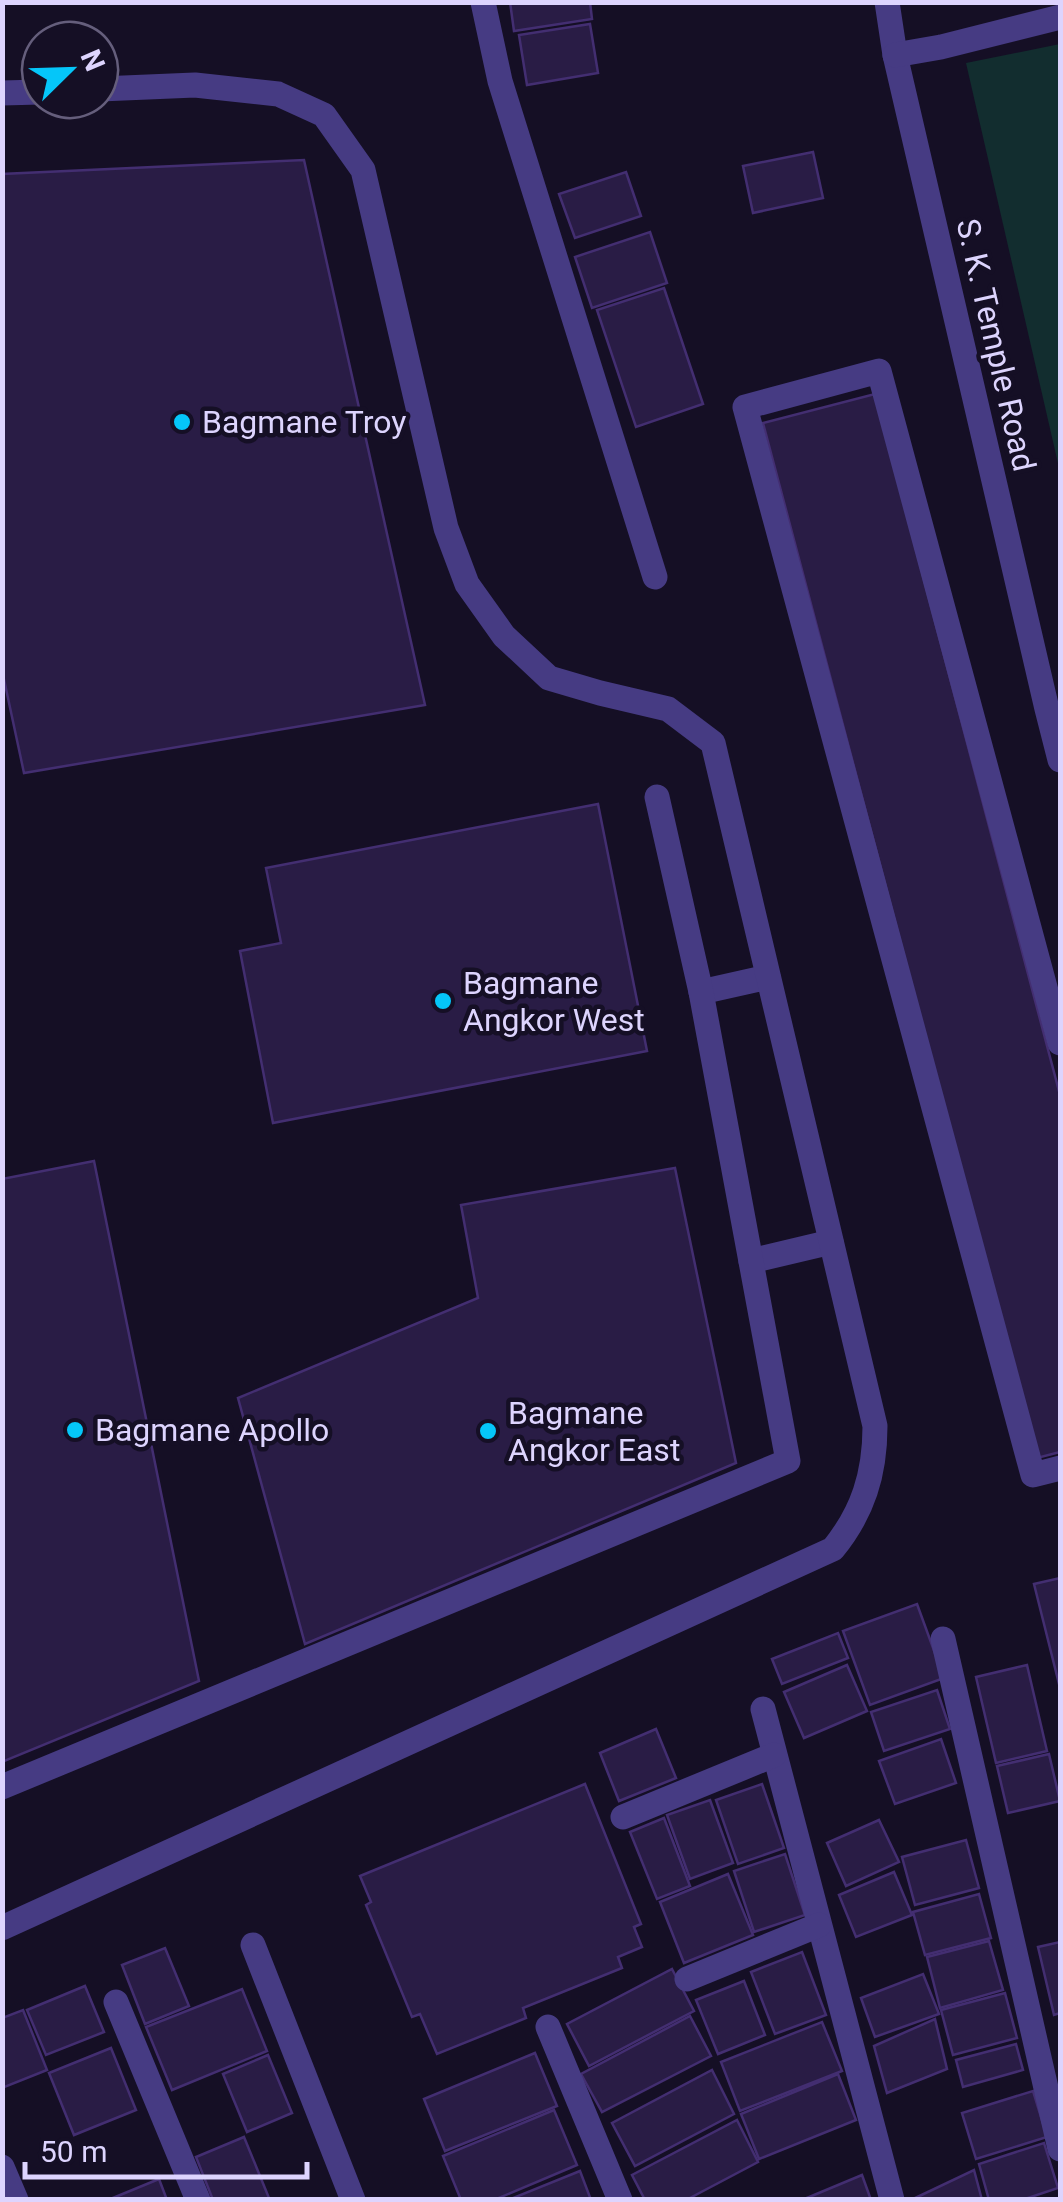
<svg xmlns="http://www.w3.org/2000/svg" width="1063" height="2202" font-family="Roboto,sans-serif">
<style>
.green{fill:#122d2f}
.building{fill:#291c45;stroke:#432e71;stroke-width:2.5}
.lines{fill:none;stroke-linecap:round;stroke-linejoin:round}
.minor{stroke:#463b83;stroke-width:25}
.poi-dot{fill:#05c6f9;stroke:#150f25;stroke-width:4}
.labels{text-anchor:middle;stroke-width:9;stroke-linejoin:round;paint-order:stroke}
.street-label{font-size:32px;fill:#ddd4fe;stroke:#150f25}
.poi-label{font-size:32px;fill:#ddd4fe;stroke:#150f25;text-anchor:start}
</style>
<rect width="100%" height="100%" fill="#150f25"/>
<path class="green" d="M1060,44V472L966,63Z"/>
<g class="building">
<path d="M510,2H590L592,19L514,31Z"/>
<path d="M590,24L598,73L527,85L519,35Z"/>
<path d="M813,152L823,198L753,213L743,166Z"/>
<path d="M304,160L425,705L24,773L2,670V174Z"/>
<path d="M626,172L641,216L575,238L559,194Z"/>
<path d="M650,232L667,283L592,308L575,257Z"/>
<path d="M664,288L703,404L636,427L597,310Z"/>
<path d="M875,394L1060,1095V1452L1037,1458L763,423Z"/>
<path d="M598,804L647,1051L273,1123L240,951L281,943L266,868Z"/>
<path d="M94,1161L199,1681L2,1762V1179Z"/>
<path d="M675,1168L736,1463L305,1644L238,1398L478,1298L461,1205Z"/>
<path d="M1060,1578V1688L1034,1584Z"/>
<path d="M917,1604L944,1678L870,1705L843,1631Z"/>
<path d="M838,1633L848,1658L782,1684L772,1659Z"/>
<path d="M847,1665L867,1711L804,1738L784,1692Z"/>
<path d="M1027,1665L1047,1751L996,1763L976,1677Z"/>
<path d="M937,1690L950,1729L884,1751L871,1712Z"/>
<path d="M656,1729L676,1778L619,1801L600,1753Z"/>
<path d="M941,1739L956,1783L895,1804L879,1761Z"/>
<path d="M1049,1754L1060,1801L1008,1813L997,1766Z"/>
<path d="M585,1784L641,1924L634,1927L642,1947L618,1957L622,1968L523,2008L526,2018L437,2054L420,2014L412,2017L366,1905L371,1902L360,1876Z"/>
<path d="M762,1784L784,1848L738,1864L716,1800Z"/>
<path d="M710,1800L733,1863L690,1879L667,1815Z"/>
<path d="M664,1818L690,1886L657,1899L630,1832Z"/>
<path d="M879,1820L899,1862L846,1886L827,1843Z"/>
<path d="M966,1840L979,1888L915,1905L902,1857Z"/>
<path d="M785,1854L805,1915L754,1932L734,1871Z"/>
<path d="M894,1872L912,1915L856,1937L839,1895Z"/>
<path d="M728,1874L753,1935L684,1963L660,1902Z"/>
<path d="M979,1894L991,1938L925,1955L913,1912Z"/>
<path d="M989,1941L1003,1990L940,2008L927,1957Z"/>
<path d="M1060,1942V2013L1054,2015L1038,1947Z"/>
<path d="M165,1948L189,2006L145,2024L122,1965Z"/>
<path d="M802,1952L826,2015L775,2034L751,1972Z"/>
<path d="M672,1969L694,2011L589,2066L567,2024Z"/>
<path d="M923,1974L939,2014L875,2037L861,1998Z"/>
<path d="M744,1981L765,2035L718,2054L696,2000Z"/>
<path d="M85,1986L104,2032L46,2055L27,2010Z"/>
<path d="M242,1989L267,2051L172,2090L146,2027Z"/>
<path d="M1005,1993L1017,2038L953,2055L941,2010Z"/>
<path d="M23,2010L47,2070L2,2088V2018Z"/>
<path d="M690,2016L711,2056L602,2112L581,2074Z"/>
<path d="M935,2019L947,2069L887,2093L874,2046Z"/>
<path d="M822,2022L842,2071L740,2111L721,2062Z"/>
<path d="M1016,2044L1023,2070L963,2087L956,2060Z"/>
<path d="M111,2048L136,2110L74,2135L49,2073Z"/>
<path d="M535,2053L557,2106L445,2151L424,2099Z"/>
<path d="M268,2055L292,2113L247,2132L223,2074Z"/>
<path d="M712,2070L734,2114L635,2166L612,2123Z"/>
<path d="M838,2074L856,2120L759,2159L741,2114Z"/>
<path d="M1033,2091L1047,2137L976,2159L962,2113Z"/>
<path d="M554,2110L577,2165L494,2200H461L443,2156Z"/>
<path d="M737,2120L758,2162L686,2200H645L632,2175Z"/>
<path d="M244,2137L269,2198L213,2200L196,2157Z"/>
<path d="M1044,2143L1058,2188L1022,2200H989L979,2164Z"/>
<path d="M974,2170L982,2200H911Z"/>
<path d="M580,2171L591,2200H508Z"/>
<path d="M862,2175L871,2200H802Z"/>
<path d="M159,2179L167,2200H108Z"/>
</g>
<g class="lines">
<g class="minor">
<path d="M483,2L500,81L655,577"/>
<path d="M887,2L895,55L1047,709L1060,760"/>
<path d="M895,55L941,47L1060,17"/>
<path d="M2,93L40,92"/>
<path d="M701,992L768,977"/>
<path d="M1060,1043L879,371L745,407L1033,1475L1060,1468"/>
<path d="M751,1261L831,1242"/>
<path d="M943,1639L1060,2149"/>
<path d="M763,1709L892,2200"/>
<path d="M2,1787L788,1461L701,992L657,797"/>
<path d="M623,1817L774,1755"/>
<path d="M2,1928L833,1549C863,1512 875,1474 875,1426L713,743L668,709L600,693L549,678L504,636L467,584L446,528L363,170L324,115L278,94L195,85L100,89"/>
<path d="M253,1945L353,2200"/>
<path d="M687,1979L819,1925"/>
<path d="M116,2002L198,2200"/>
<path d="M548,2027L620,2200"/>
<path d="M2,2167L16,2200"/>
</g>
</g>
<g class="poi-dot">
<circle cx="182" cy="422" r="10"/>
<circle cx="443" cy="1001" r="10"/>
<circle cx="75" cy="1430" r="10"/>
<circle cx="488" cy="1431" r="10"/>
</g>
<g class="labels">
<g class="street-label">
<text transform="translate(996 345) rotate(77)" y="11">S. K. Temple Road</text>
</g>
<g class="poi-label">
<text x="202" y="433">Bagmane Troy</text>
<text x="463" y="994">Bagmane<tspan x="463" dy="37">Angkor West</tspan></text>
<text x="508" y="1424">Bagmane<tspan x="508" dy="37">Angkor East</tspan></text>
<text x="95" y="1441">Bagmane Apollo</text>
</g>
</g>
<rect width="1063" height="2202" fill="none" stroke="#ddd4fe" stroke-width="10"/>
<g transform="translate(70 70) rotate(67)"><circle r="48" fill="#150f25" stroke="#655e7c" stroke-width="2.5"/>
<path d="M0-8L18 38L0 25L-18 38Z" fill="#05c6f9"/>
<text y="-15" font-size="28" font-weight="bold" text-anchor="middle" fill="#ddd4fe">N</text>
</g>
<path d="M25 2162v15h282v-15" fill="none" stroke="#ddd4fe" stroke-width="5"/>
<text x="40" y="2162" font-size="30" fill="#ddd4fe" stroke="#150f25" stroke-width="8" paint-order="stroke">50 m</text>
</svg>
